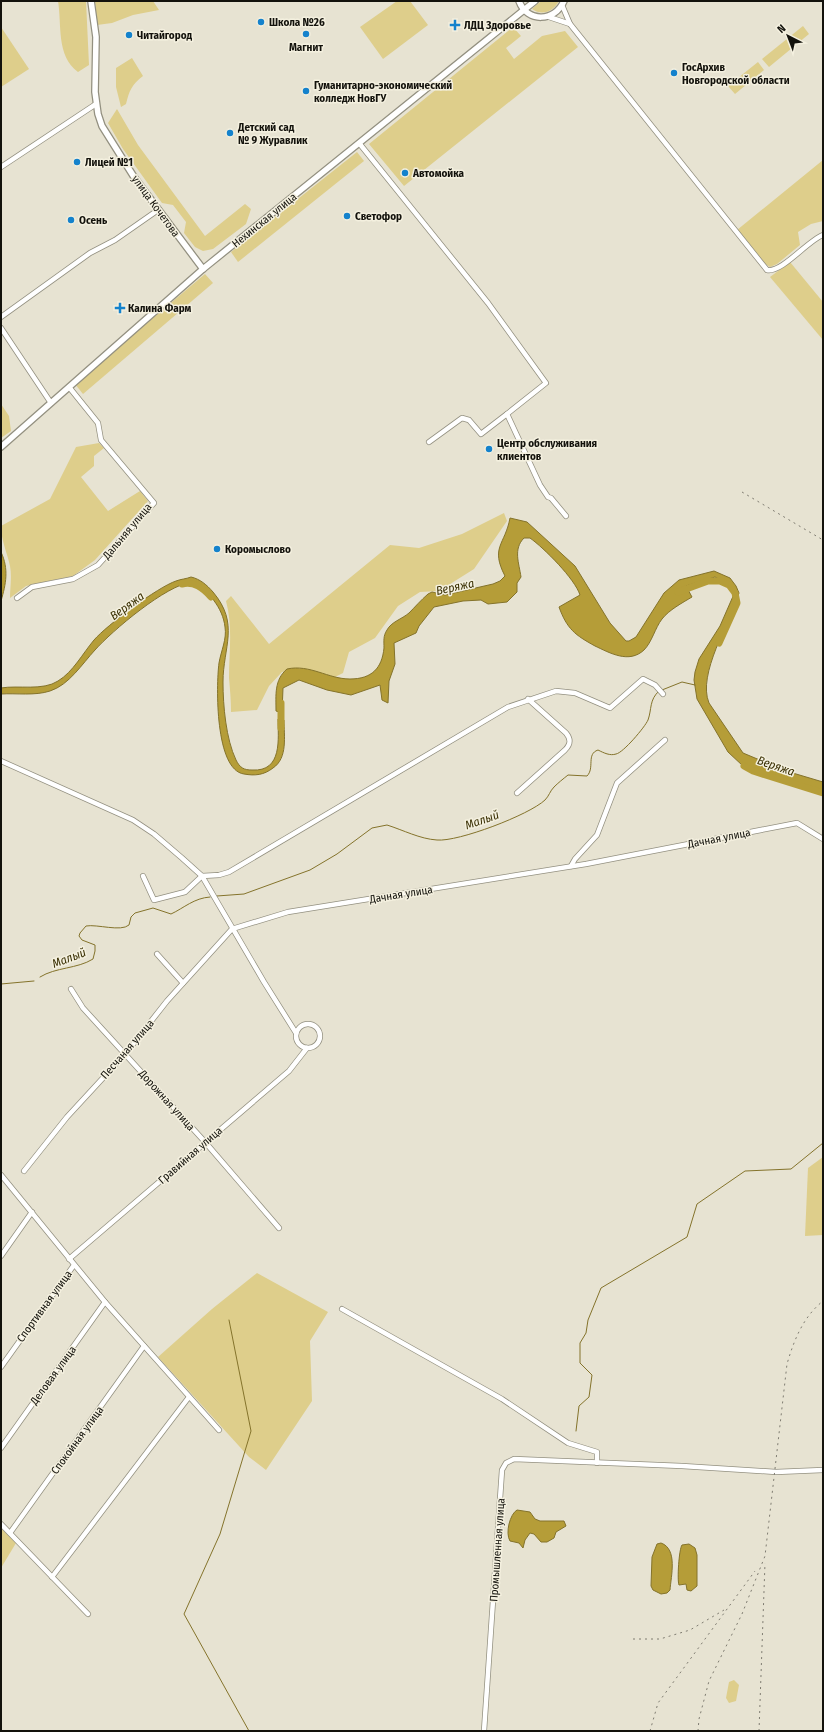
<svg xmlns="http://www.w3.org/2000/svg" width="824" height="1732" font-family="'Fira Sans Condensed',sans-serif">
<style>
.green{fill:#dece8b}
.water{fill:#b59d38;stroke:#84732b}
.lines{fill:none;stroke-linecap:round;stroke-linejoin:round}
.stream{stroke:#84732b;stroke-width:1}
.river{stroke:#b59d38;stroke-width:7}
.minor-casing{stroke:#939080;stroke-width:6}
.major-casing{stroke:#939080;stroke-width:8}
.minor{stroke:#fff;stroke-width:4.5}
.major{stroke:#fff;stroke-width:5.5}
.rail{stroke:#7f7c71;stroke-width:1;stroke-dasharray:2 4;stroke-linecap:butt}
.poi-dot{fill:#1482cc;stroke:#f4f0df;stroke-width:1.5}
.labels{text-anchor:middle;stroke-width:3;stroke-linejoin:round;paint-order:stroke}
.poi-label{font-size:11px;font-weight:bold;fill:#13120c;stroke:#f4f0df;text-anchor:start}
.street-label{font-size:11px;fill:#13120c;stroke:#f4f0df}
.water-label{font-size:12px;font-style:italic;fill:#3a3004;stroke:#f4f0df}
</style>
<rect width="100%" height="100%" fill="#e7e3d2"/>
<g class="green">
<path d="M58,1H86L89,65L78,72C56,56 62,25 58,1Z"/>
<path d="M95,1H153L159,10L133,15L112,23L97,25Z"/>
<path d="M397,1H410L428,25L383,59L360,27Z"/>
<path d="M541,1H559C553,12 542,16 532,9Z"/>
<path d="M803,26L809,34L769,67L762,59Z"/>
<path d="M1,27L29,69L1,87Z"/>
<path d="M513,27L521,36L506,48L514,59L542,36L565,31L578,47L404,186L369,144Z"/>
<path d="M132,58L143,76C132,84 129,91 126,104L121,107L116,87V68Z"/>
<path d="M758,62L764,70L735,94L728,86Z"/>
<path d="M117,109L138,145L205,236L245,204L251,209L246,224L213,249L203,251L195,247L184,233L186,222L173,205L162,203L123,149L108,123Z"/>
<path d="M357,152L364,161L238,262L231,252Z"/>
<path d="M823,160V221L811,224L798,232L800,245L777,264L770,267L765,264L737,230Z"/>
<path d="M790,262L823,302V340L770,277Z"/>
<path d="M205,274L213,283L83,394L75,384Z"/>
<path d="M1,404L9,416L11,431L1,438Z"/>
<path d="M99,443L104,448L94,456V466L81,477L108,511L140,491L148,501L95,560L73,576L26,586L10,598C10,588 12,576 10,566C7,552 1,540 1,526L50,499L76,447Z"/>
<path d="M504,513L507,521L474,569L439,591L420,592L398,606L375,638L349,652L343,673L335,677L299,668L282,672L269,686L257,710L231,712C231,701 230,689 229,678C229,652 233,627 226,601L231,596L269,644L390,545L419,548L462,534Z"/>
<path d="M823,1157V1235L805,1236L808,1168Z"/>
<path d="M257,1273L328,1312L310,1341L312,1401L266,1470L249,1457L158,1357L212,1309Z"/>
<path d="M1,1528L16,1543L1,1568Z"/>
<path d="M734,1680L739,1685L736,1701L729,1703L726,1698L729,1682Z"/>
</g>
<g class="water">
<path d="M510,518L527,522L575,566L610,623L626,641H629L636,637L664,593L679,580L714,571L730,578L736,586L739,593C730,623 697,674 709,703L743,753L786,771L823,782V791L781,780L743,766L728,752L697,699L694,680L695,672L699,659L720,626L734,594L730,585L715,577L686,586L692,597C682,603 669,610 662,619C655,628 652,642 644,650C629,664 610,653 595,646C575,635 567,629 559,607L580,595C575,579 544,548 530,538H524C513,549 519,563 521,577L517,583V592L507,602L488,604L481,600L463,601L434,607L419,626L416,633L394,643L395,664L389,681L388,703L382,700L380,685L351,695L327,690L299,680L283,688L282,713L276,711C276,695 274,680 287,669C310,664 328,679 350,679C372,679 382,668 384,648C384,641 383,636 387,630C391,622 402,619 409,613C415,607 421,600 428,594L432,592L445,595L493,584L500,581L505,576C490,547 505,545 510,518Z"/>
<path d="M1,552C9,569 6,584 1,601Z"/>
<path d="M191,577C200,579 207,585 213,592C240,624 223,647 223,682C223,706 226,739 236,760C240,768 244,770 252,770C283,772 278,738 278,719L284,720C284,736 288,758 273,768C264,775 255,776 244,774C215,770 216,686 219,663C221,651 227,639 225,627C223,608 208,590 192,582C166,585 112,631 95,650C82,664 69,685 50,691C35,696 16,693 1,694V688C18,685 43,691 58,681C73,672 83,653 94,640C107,625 158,587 176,581C181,579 186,579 191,577Z"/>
<path d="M517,1510L530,1512L535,1519L540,1521H564L566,1526L556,1532L554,1538L547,1542H541L534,1534L530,1533L525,1540L523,1548L519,1543L510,1541C505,1533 510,1514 517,1510Z"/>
<path d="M661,1543C678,1549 671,1576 670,1590L667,1593L661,1594L653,1590L651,1586L652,1557L657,1544Z"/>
<path d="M689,1544L695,1548L697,1555V1586L691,1591L687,1590L686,1584L679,1585C677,1580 679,1549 682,1545Z"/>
</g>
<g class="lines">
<g class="stream">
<path d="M662,690L682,682L695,685"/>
<path d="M217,896L244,894L310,870L337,854L372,828L387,825C403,830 420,839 437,840C458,842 529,815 545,800C549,796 550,791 554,787C558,783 563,779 568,775L587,776C595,768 586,754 598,750C604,753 610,756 616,754C623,753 645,727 648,720C652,709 649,700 659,691"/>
<path d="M40,977C56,967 77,969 93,959L95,951V945L82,940L79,936L80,933L86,926C97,924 121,932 129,925L131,917L135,913L153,908L171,914C184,908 194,898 210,897"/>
<path d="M1,984L34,981"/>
<path d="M229,1320L251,1431L220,1534L184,1614L249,1731"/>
<path d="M576,1431L579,1406L589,1397L592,1375L580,1363V1343L586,1333L588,1320L601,1288L687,1237L697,1204L745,1171L791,1169L823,1143"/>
</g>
<g class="river">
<path d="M182,584C194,581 203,588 211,597"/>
<path d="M678,592L708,581H720L729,585L735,593L737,603L719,643"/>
<path d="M281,728V703"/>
<path d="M744,766L753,771L823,793"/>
</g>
<defs>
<g id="minor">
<path d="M562,5L570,24L767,270C782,273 807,241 823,235"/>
<path d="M549,17L570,24"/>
<path d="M359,143L488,303L546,383L507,414L540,485L548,497L551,498L566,516"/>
<path d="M1,167L96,104"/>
<path d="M1,317L90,253L115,240L158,210"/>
<path d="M1,328L51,403"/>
<path d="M429,442L462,418L469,420L481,434L507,414"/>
<path d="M17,598L32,587L73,579L98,565L154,503L101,440L98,423L69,387"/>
<path d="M1,761L133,820L154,834L182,858L202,876L264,982L296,1033"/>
<path d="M517,793L565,750C571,744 571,739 566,733L528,699"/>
<path d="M571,866L575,859L597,835L617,783L665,740"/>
<path d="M143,876L154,900L185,892L202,876L219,875L229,872L508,707L556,691L575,693L610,708L643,679L655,685L663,694"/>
<path d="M157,954L183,983"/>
<path d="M71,989L83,1008L205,1142L279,1228"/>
<circle cx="308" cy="1036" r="12"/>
<path d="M24,1171L67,1117L126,1053L167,1001L232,929L288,912L586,864L797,823L823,839"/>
<path d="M1,1175L105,1302L219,1430"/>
<path d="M1,1256L32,1212"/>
<path d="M69,1259L289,1071L307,1048"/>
<path d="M342,1309L502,1399L568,1443L597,1452V1463"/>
<path d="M1,1367L74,1265"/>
<path d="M1,1448L105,1302"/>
<path d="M1,1524L88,1614"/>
<path d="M10,1533L144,1346"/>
<path d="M52,1577L189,1397"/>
<path d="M484,1731L502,1470L506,1463L514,1459L682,1466L776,1472L823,1470"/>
</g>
<g id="major">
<path d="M91,1L96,37L95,92L98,114L102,126L134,177L203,269"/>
<path d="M519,1C527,23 555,22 564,1"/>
<path d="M1,447L203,269L535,1"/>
</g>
</defs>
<use href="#minor" class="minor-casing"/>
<use href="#major" class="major-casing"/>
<use href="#minor" class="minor"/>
<use href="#major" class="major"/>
<g class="rail">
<path d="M742,492L823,540"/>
<path d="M633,1639H660L690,1630L724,1610"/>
<path d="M650,1731L658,1703L755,1571"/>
<path d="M698,1731L699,1719L709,1681L742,1614L765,1556L787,1364C794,1340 803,1317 823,1301"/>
<path d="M759,1731L765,1563"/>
</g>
</g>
<g class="poi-dot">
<circle cx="261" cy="22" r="4"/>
<path d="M453 19h4v4h4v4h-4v4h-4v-4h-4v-4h4z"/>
<circle cx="306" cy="34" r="4"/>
<circle cx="129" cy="35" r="4"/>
<circle cx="674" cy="73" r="4"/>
<circle cx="306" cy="91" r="4"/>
<circle cx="230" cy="133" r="4"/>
<circle cx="77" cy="162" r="4"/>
<circle cx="405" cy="173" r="4"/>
<circle cx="347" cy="216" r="4"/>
<circle cx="71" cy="220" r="4"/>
<path d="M118 302h4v4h4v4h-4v4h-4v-4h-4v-4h4z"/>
<circle cx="489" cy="449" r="4"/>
<circle cx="217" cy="549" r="4"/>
</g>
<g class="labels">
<g class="poi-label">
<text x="269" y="26">Школа №26</text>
<text x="464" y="29">ЛДЦ Здоровье</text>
<text x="137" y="39">Читайгород</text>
<text x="306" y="51" text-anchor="middle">Магнит</text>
<text x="682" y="71">ГосАрхив<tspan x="682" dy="13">Новгородской области</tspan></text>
<text x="314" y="89">Гуманитарно-экономический<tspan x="314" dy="13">колледж НовГУ</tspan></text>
<text x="238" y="131">Детский сад<tspan x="238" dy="13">№ 9 Журавлик</tspan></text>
<text x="85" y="166">Лицей №1</text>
<text x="413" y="177">Автомойка</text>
<text x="355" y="220">Светофор</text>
<text x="79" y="224">Осень</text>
<text x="128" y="312">Калина Фарм</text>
<text x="497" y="447">Центр обслуживания<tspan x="497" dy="13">клиентов</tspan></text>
<text x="225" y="553">Коромыслово</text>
</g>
<g class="street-label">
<text transform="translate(156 206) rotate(54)" y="4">улица Кочетова</text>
<text transform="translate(264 220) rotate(-39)" y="4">Нехинская улица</text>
<text transform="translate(127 531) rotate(-50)" y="4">Дальняя улица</text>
<text transform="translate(719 838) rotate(-11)" y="4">Дачная улица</text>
<text transform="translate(401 894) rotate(-9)" y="4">Дачная улица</text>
<text transform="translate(127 1049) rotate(-49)" y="4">Песчаная улица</text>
<text transform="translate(167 1100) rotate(48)" y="4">Дорожная улица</text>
<text transform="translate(190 1155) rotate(-41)" y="4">Гравийная улица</text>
<text transform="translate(44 1306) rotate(-54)" y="4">Спортивная улица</text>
<text transform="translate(53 1375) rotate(-54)" y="4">Деловая улица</text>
<text transform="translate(77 1440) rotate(-54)" y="4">Спокойная улица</text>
<text transform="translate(497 1550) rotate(-86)" y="4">Промышленная улица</text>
</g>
<g class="water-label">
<text transform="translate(455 587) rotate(-12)" y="4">Веряжа</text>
<text transform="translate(127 606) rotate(-36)" y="4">Веряжа</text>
<text transform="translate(776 766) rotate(19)" y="4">Веряжа</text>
<text transform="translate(482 820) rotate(-19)" y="4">Малый</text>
<text transform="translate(69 958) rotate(-21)" y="4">Малый</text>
</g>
</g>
<rect width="824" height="1732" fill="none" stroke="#13120c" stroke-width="4"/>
<g transform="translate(788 36) rotate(318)" stroke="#f4f0df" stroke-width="3" paint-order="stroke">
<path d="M0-3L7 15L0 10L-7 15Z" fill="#13120c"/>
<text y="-6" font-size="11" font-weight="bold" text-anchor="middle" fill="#13120c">N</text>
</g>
</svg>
